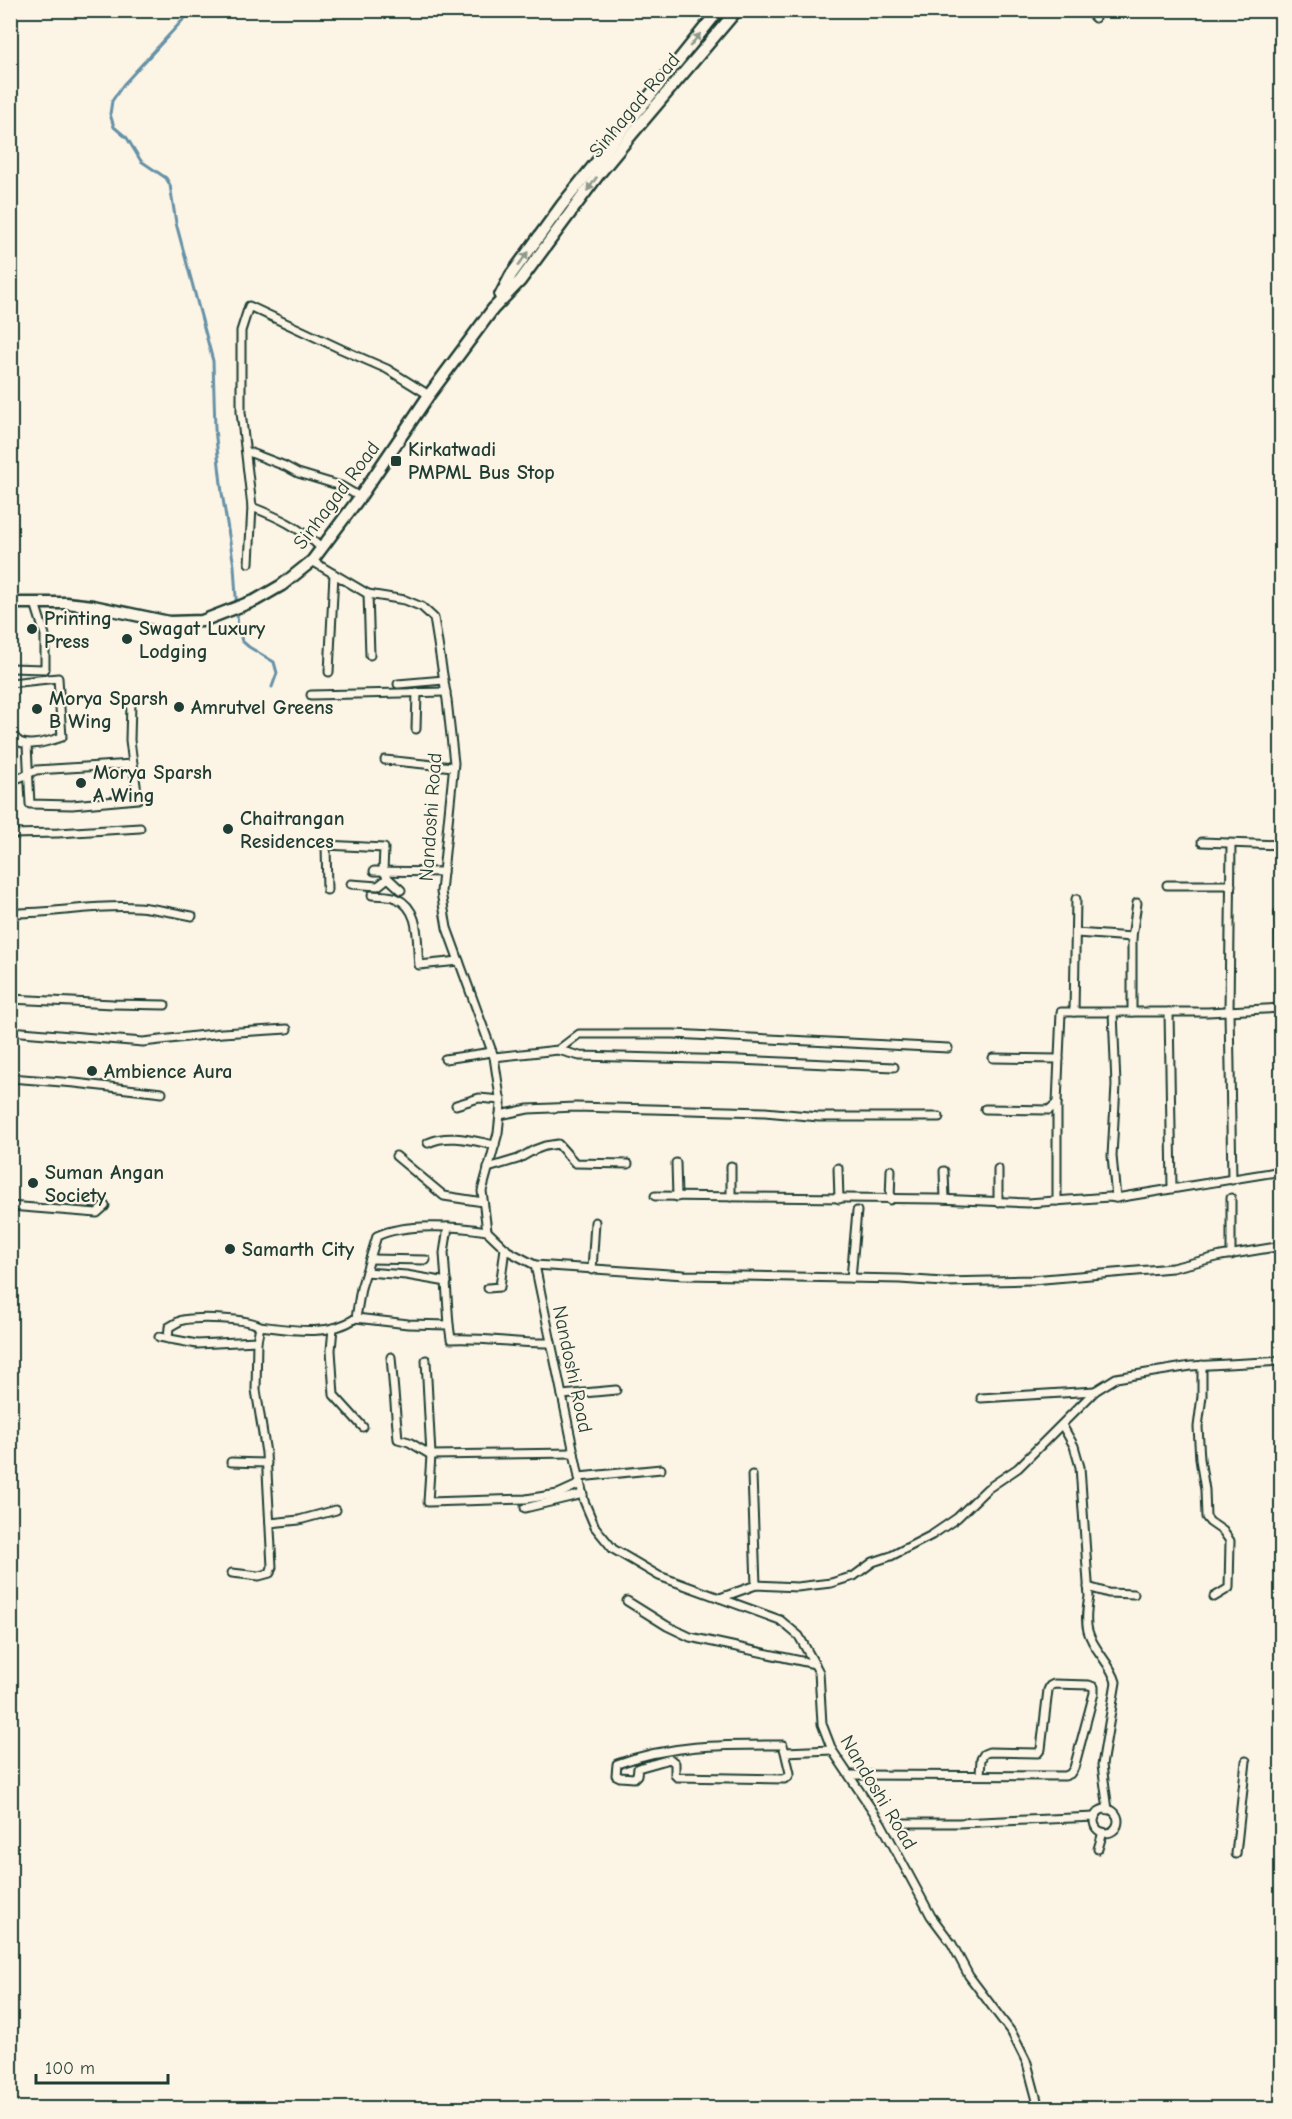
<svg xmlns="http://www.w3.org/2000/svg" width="1292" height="2119" font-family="'Comic Neue',sans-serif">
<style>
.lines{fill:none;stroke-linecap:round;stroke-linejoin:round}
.stream{stroke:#6691a7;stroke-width:3}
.street-casing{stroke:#1f3d34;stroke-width:11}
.primary-casing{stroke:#1f3d34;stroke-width:15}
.street{stroke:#fcf5e5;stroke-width:7}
.primary{stroke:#fcf5e5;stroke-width:10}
.oneway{fill:#8e998c}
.poi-dot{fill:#1f3d34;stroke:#fcf5e5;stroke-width:2}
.labels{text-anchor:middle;stroke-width:4.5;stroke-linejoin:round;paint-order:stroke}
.street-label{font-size:20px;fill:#1f3d34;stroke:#fcf5e5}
.poi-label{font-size:20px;font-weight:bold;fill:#1f3d34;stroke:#fcf5e5;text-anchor:start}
</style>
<rect width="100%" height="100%" fill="#fcf5e5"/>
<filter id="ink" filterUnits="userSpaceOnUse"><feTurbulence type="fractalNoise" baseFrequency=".0167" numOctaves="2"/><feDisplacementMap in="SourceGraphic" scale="12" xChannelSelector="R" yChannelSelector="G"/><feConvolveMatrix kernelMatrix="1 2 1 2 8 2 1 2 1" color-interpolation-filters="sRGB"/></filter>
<g filter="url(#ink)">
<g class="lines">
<path class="stream" d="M192,10L123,85L112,101L110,114L114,127L127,138L141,161L166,178L170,185L176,223L213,361L215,429L222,493L234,566L238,628L242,641L249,647L274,662L277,673L272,687"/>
<defs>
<g id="street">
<path d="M1087,10L1095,18"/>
<path d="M246,451L285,466L298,473L341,486L360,497"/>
<path d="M321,548C299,527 280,518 252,507L241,412V331L249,306L341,349L387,369L429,395"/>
<path d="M312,561L368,594L405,600L422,607L434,618L447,700L454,763L441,892L447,928L494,1057L501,1104L498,1133L482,1191L487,1231L508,1251L535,1265L584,1501L595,1527L613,1549L659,1576L780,1620L799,1636L819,1672L822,1724L832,1750L881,1823L931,1916L952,1944L969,1976L1012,2033L1027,2063L1039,2108"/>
<path d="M249,563L252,506"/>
<path d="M368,594L370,655"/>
<path d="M10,668L45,669V635L35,603"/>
<path d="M329,672L334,574"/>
<path d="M10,683L58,678L62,737C50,741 19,752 13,734C10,727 11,717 10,710"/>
<path d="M398,684L444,680"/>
<path d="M311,695L446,692"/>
<path d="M131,703L130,740L133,764"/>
<path d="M416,729L417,692"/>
<path d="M385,760L453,767"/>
<path d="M10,780C21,779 27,774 36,770L133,764L138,799L72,805L30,804L27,745"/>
<path d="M10,834L58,833L140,828"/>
<path d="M1202,842L1282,845"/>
<path d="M1231,844L1229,1011L1232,1180"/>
<path d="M374,871L443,872"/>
<path d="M351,884L378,886L388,878L401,890"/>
<path d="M1167,885H1231"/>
<path d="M327,890L326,845L384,848L383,871L388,878"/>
<path d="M372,895C379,896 390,895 396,898C422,910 416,942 419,965L459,961"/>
<path d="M1279,912L1282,1021"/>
<path d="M10,913C53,914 94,904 137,907C155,908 174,913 192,916"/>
<path d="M1076,933L1132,937"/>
<path d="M10,999L113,1004L165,1005"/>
<path d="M1074,1012L1076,899"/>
<path d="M1113,1012L1116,1085L1112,1156L1116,1198"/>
<path d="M1132,1012V937L1137,903"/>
<path d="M1169,1012L1172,1188"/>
<path d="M10,1031L143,1042L222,1033L287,1029"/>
<path d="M558,1050L580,1056L738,1060L894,1067"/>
<path d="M494,1057L558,1050L579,1034H674L948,1048"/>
<path d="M993,1058L1059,1059"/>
<path d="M445,1059L492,1052"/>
<path d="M10,1078L75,1083L162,1093"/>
<path d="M456,1105L479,1098L501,1100"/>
<path d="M985,1109L1049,1110L1057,1103L1061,1012H1208L1282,1008"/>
<path d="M500,1115L528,1109L576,1107L765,1112L819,1117H939"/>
<path d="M428,1143C448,1133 474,1141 495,1145"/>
<path d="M396,1156L444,1196L483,1202"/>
<path d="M676,1163L677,1197"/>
<path d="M488,1168L518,1159L534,1150L545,1146L558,1144L575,1163L628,1164"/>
<path d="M838,1168L839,1199"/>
<path d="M998,1169V1202"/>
<path d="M944,1171L945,1199"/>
<path d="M655,1196L938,1199L1028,1203L1109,1197L1116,1198L1282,1171"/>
<path d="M731,1197V1166"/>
<path d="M1231,1198V1255"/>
<path d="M890,1200L891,1170"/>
<path d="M1057,1201V1103"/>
<path d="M10,1206L97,1213L105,1206"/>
<path d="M448,1227L444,1253L449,1325"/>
<path d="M370,1259L426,1260"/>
<path d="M535,1265L684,1275L900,1279L943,1282L1032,1280L1172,1268L1221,1256L1282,1246"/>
<path d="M592,1270L595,1222"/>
<path d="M366,1272L406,1275L447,1282"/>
<path d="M851,1278L857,1211"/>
<path d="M488,1288L500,1287L505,1248"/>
<path d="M356,1318L361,1288L377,1236C404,1223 457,1226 487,1231"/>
<path d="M333,1328L331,1350L334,1395L363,1427"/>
<path d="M159,1337L197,1344L257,1341L260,1326"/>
<path d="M168,1339L169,1327C174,1325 178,1321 183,1320C200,1317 245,1318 260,1326C292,1330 329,1337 356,1318L408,1324L449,1325L451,1339C485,1337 517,1344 551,1343"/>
<path d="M391,1357L398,1439L409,1442L431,1455L574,1453"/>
<path d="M426,1360L431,1455L428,1502L526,1499L558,1494L580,1484"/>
<path d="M1202,1365V1396L1198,1427L1200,1459L1205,1490L1206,1517L1210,1522L1223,1531L1230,1541L1229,1588L1214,1597"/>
<path d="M562,1395L616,1390"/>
<path d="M981,1398L1095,1391"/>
<path d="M1062,1425L1074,1446L1080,1467L1089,1597C1087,1608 1085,1620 1088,1631C1093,1650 1111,1663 1116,1682L1102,1765L1108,1810"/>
<path d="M231,1462L267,1463"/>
<path d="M752,1475L756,1585"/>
<path d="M579,1477L661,1469"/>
<path d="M525,1508L583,1494"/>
<path d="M270,1523L299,1520L336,1510"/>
<path d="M232,1573L259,1576L270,1573L272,1567L266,1453L256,1390L257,1341"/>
<path d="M1088,1587L1108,1593L1134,1594"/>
<path d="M720,1598L756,1585L797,1587L831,1583L854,1576L873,1562L891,1556L932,1535L957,1518L987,1489L1018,1468L1095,1391L1116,1378L1191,1366L1282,1361"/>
<path d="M627,1601L667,1626L690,1637L815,1664"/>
<path d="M785,1752L790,1773L788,1777L784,1779L677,1777L675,1775V1763L670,1759L638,1768L637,1775L634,1778L620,1777L616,1775L617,1764C672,1744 725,1745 783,1745L785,1752L832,1750"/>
<path d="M850,1775L1065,1776L1070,1774L1074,1768L1094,1693V1687L1089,1685L1054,1684L1050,1686L1048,1690L1041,1749L1038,1753L989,1752L984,1754L981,1759L980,1775"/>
<circle cx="1106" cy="1821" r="12"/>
<path d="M901,1823H959L1095,1817"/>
<path d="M1098,1849L1103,1832"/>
<path d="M1236,1854L1246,1761"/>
</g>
<g id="primary">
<path d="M500,296L511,275L562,205L719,10"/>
<path d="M10,603H66L93,606L169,622L202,621L256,600L282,585L312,561L360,497L429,395L493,309L520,281L599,174L632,134L737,10"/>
</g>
</defs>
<use href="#street" class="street-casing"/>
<use href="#primary" class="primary-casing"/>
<use href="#street" class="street"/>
<use href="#primary" class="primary"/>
</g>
<defs><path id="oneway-solid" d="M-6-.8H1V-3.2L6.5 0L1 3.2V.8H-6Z" transform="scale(1.5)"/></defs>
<g class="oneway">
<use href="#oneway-solid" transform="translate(695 40) rotate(-51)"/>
<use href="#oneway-solid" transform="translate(592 184) rotate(125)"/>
<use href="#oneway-solid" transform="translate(523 259) rotate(-54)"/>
</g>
</g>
<g class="poi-dot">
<rect x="390" y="455" width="12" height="12" rx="3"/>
<circle cx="32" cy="629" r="6"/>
<circle cx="127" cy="639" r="6"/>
<circle cx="179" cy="707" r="6"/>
<circle cx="37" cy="709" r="6"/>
<circle cx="81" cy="783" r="6"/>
<circle cx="228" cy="829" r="6"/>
<circle cx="92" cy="1071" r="6"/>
<circle cx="33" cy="1183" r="6"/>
<circle cx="230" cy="1249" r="6"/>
</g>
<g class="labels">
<g class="street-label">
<text transform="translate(634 105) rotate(-50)" y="7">Sinhagad Road</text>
<text transform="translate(336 495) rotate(-53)" y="7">Sinhagad Road</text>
<text transform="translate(430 817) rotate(-86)" y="7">Nandoshi Road</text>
<text transform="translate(573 1369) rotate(78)" y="7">Nandoshi Road</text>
<text transform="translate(879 1792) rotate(59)" y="7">Nandoshi Road</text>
</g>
<g class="poi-label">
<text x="408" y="456">Kirkatwadi<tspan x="408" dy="23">PMPML Bus Stop</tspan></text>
<text x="44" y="625">Printing<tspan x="44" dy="23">Press</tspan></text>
<text x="139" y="635">Swagat Luxury<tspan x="139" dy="23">Lodging</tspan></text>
<text x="49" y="705">Morya Sparsh<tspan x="49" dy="23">B Wing</tspan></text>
<text x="191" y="714">Amrutvel Greens</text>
<text x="93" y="779">Morya Sparsh<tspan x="93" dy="23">A Wing</tspan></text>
<text x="240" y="825">Chaitrangan<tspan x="240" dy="23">Residences</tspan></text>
<text x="104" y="1078">Ambience Aura</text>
<text x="45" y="1179">Suman Angan<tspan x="45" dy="23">Society</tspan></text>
<text x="242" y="1256">Samarth City</text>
</g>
</g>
<rect width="1292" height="2119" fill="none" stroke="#fcf5e5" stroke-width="36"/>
<rect x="18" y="18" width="1256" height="2083" fill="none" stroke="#1f3d34" stroke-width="2" filter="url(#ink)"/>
<path d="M36 2074v9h132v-9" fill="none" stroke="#1f3d34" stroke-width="3"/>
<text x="45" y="2074" font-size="18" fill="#1f3d34" stroke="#fcf5e5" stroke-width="4.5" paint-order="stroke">100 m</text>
</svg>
